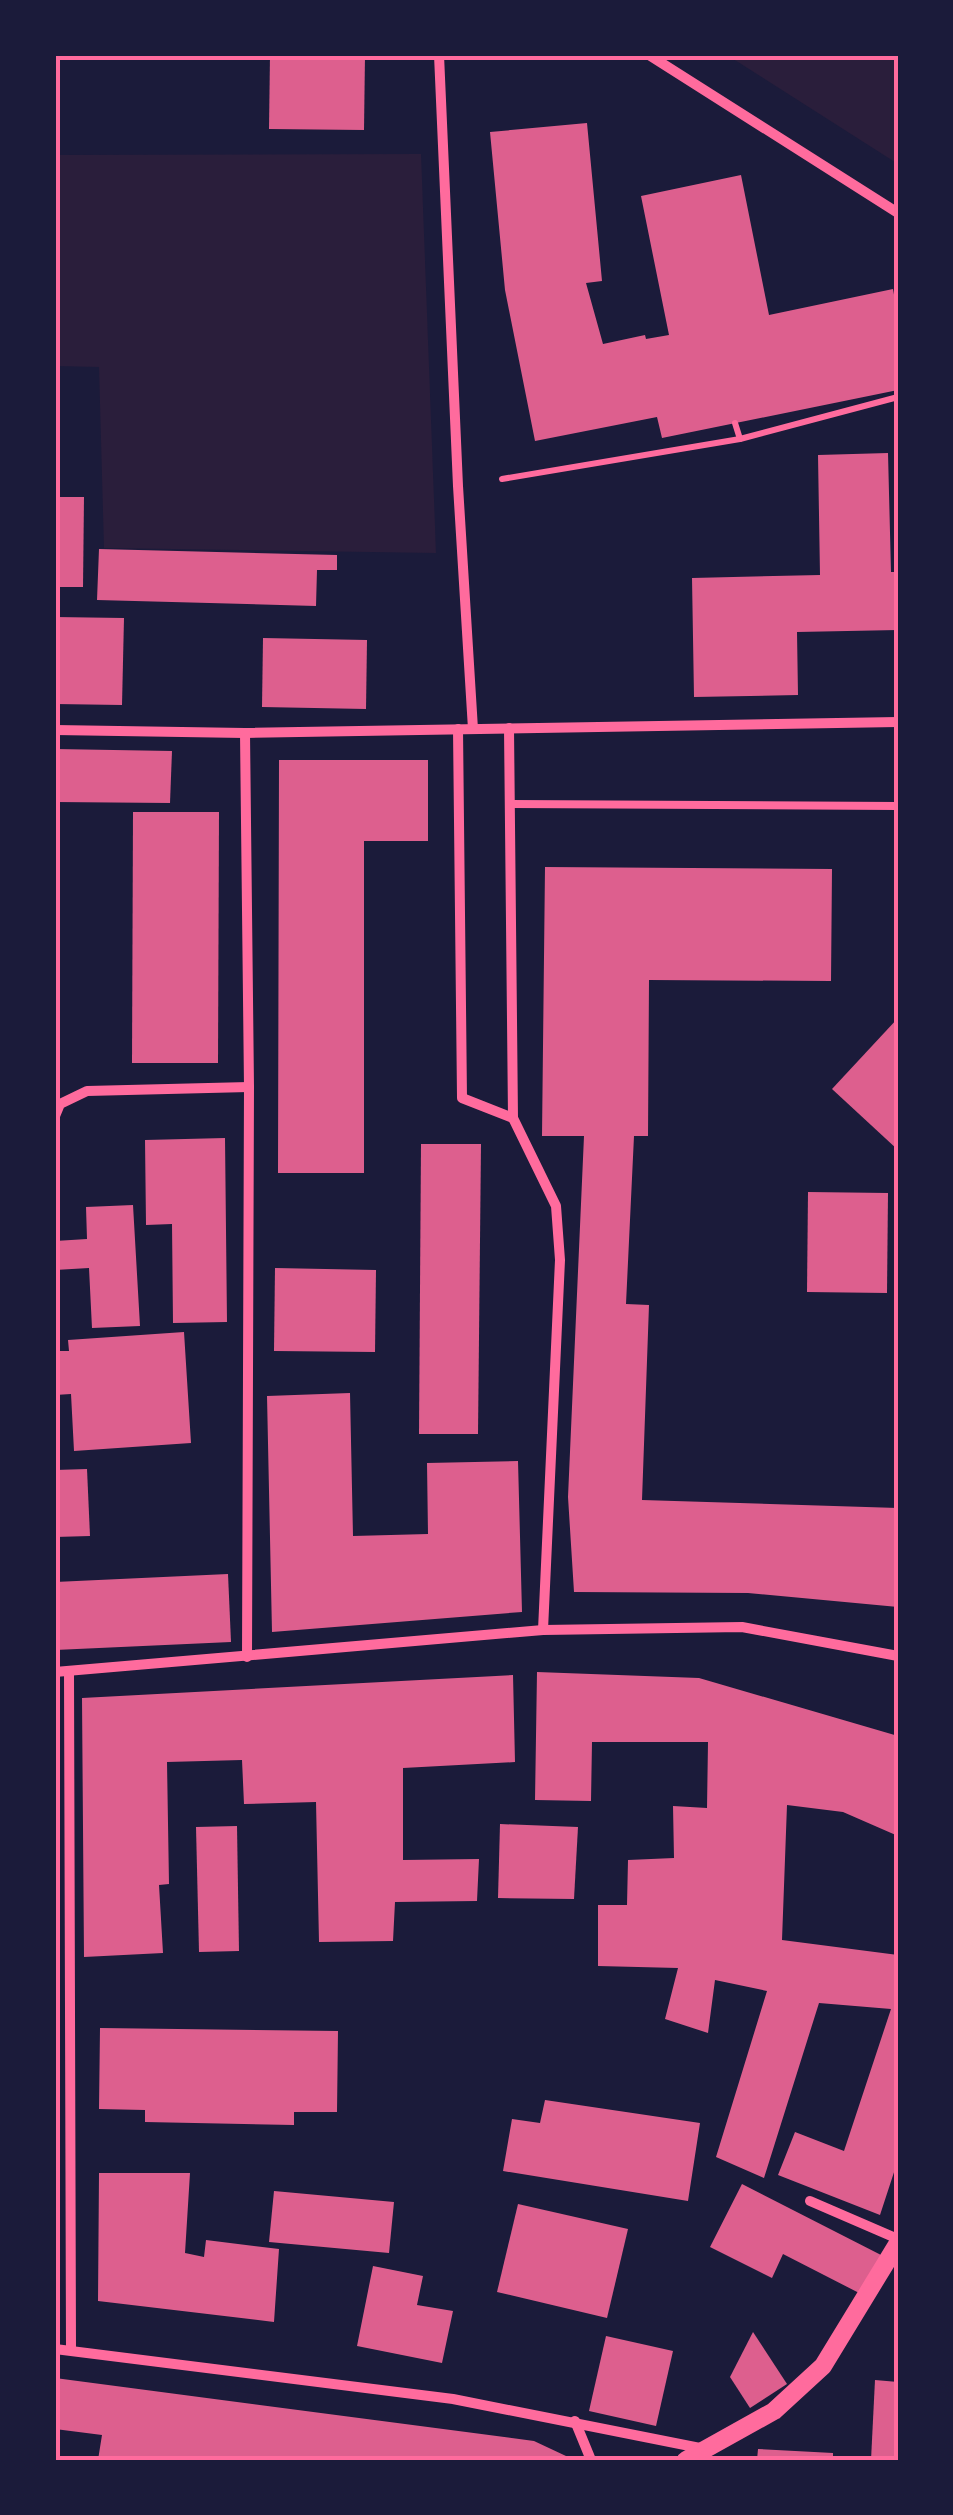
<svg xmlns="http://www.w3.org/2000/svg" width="953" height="2515" font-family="'Source Sans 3',sans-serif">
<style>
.green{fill:#2a1e3b}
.building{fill:#dd5f8e}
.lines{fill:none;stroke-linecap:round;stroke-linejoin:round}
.path{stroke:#ff6b9d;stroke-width:6}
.service{stroke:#ff6b9d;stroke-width:8}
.minor{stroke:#ff6b9d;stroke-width:10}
.tertiary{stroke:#ff6b9d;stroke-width:18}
.neatline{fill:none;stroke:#ff6b9d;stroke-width:4}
</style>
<rect width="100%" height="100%" fill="#1b1b3a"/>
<g class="green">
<path d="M727,55H898V164Z"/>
<path d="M421,154L436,553L104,548L99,367L55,366V155Z"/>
</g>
<g class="building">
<path d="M270,55H365L364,130L269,129Z"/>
<path d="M587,123L602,281L586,283L603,344L645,335L646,339L669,335L641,196L741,175L769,315L893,289L898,317V390L662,438L657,417L535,441L505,290L490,132Z"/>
<path d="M888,453L891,572H898V630L797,632L798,695L694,697L692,578L820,575L818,455Z"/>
<path d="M55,497H84L83,587H55Z"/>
<path d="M99,549L337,555V570H317L316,606L97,600Z"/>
<path d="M55,617L124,618L122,705L55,704Z"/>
<path d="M263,638L367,640L366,709L262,707Z"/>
<path d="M55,749L172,751L170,803L55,802Z"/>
<path d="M279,760H428V841H364V1173H278Z"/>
<path d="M133,812H219L218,1063H132Z"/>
<path d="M545,867L832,869L831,981L649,980L648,1136H634L626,1304L649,1305L642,1500L898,1508V1607L748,1593L574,1592L568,1497L584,1136H542Z"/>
<path d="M898,1018V1150L832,1089Z"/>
<path d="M225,1138L227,1322L173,1323L172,1224L146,1225L145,1140Z"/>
<path d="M421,1144H481L478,1434H419Z"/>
<path d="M808,1192L888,1193L887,1293L807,1292Z"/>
<path d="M133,1205L140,1326L92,1328L89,1268L55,1270V1241L87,1239L86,1207Z"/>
<path d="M275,1268L376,1270L375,1352L274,1351Z"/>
<path d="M184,1332L191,1443L74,1451L71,1394L55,1395V1351H69L68,1340Z"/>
<path d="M350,1393L353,1536L428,1534L427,1463L518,1461L522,1612L272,1632L267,1396Z"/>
<path d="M87,1469L90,1536L55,1537V1470Z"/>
<path d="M228,1574L231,1642L55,1650V1582Z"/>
<path d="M537,1672L699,1678L898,1736V1836L843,1812L787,1805L782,1940L898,1955V2160L880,2215L778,2175L795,2132L844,2151L891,2009L819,2003L764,2178L716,2157L767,1991L715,1980L708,2033L665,2019L678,1968L598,1966V1905H627L628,1860L674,1858L673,1806L707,1808L708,1742H592L591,1801L535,1800Z"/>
<path d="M513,1675L515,1762L403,1768V1860L479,1859L477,1901L395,1902L393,1941L319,1942L316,1802L244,1804L242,1760L167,1762L169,1884L159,1885L163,1953L84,1957L82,1698Z"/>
<path d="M500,1824L578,1827L574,1899L498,1898Z"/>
<path d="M237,1826L239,1951L199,1952L196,1827Z"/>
<path d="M100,2028L338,2031L337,2112H294V2125L145,2122V2110L99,2109Z"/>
<path d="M545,2100L700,2123L688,2201L503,2171L512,2119L540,2123Z"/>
<path d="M99,2173H190L185,2253L204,2257L206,2240L279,2249L274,2322L98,2301Z"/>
<path d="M742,2184L883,2256L863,2295L783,2254L772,2278L710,2247Z"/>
<path d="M274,2191L394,2202L389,2253L269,2242Z"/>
<path d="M518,2204L628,2229L607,2318L497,2292Z"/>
<path d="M373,2266L423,2276L417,2305L453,2311L442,2363L357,2346Z"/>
<path d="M753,2332L787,2384L750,2408L730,2377Z"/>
<path d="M606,2336L673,2351L656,2426L589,2411Z"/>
<path d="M55,2378L534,2441L566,2456V2460H211L180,2456L179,2460H98L102,2435L55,2429Z"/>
<path d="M875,2380L898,2382V2460H871Z"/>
<path d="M758,2449L833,2453V2460H757Z"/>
</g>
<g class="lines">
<g class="path">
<path d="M735,423L740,439"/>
<path d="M502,479L740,439L898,397"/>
</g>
<path class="service" d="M510,804L898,806"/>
<g class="minor">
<path d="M439,55L458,486L473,729"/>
<path d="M649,55L898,213"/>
<path d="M509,728L513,1118L556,1206L560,1260L543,1630"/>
<path d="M458,729L462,1098L513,1118"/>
<path d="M55,730L245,733L898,722"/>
<path d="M245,733L249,1087L247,1657"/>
<path d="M55,1116L60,1104L87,1091L249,1087"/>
<path d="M55,1672L543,1630L742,1627L898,1656"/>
<path d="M69,1672L71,2350"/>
<path d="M810,2201L898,2239"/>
<path d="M55,2349L453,2399L705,2449"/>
<path d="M575,2421L591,2460"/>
</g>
<path class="tertiary" d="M686,2460L774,2411L823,2366L898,2243"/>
</g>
<rect width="953" height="2515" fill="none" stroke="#1b1b3a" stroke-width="115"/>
<rect x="58" y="58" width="838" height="2400" class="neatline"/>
</svg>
